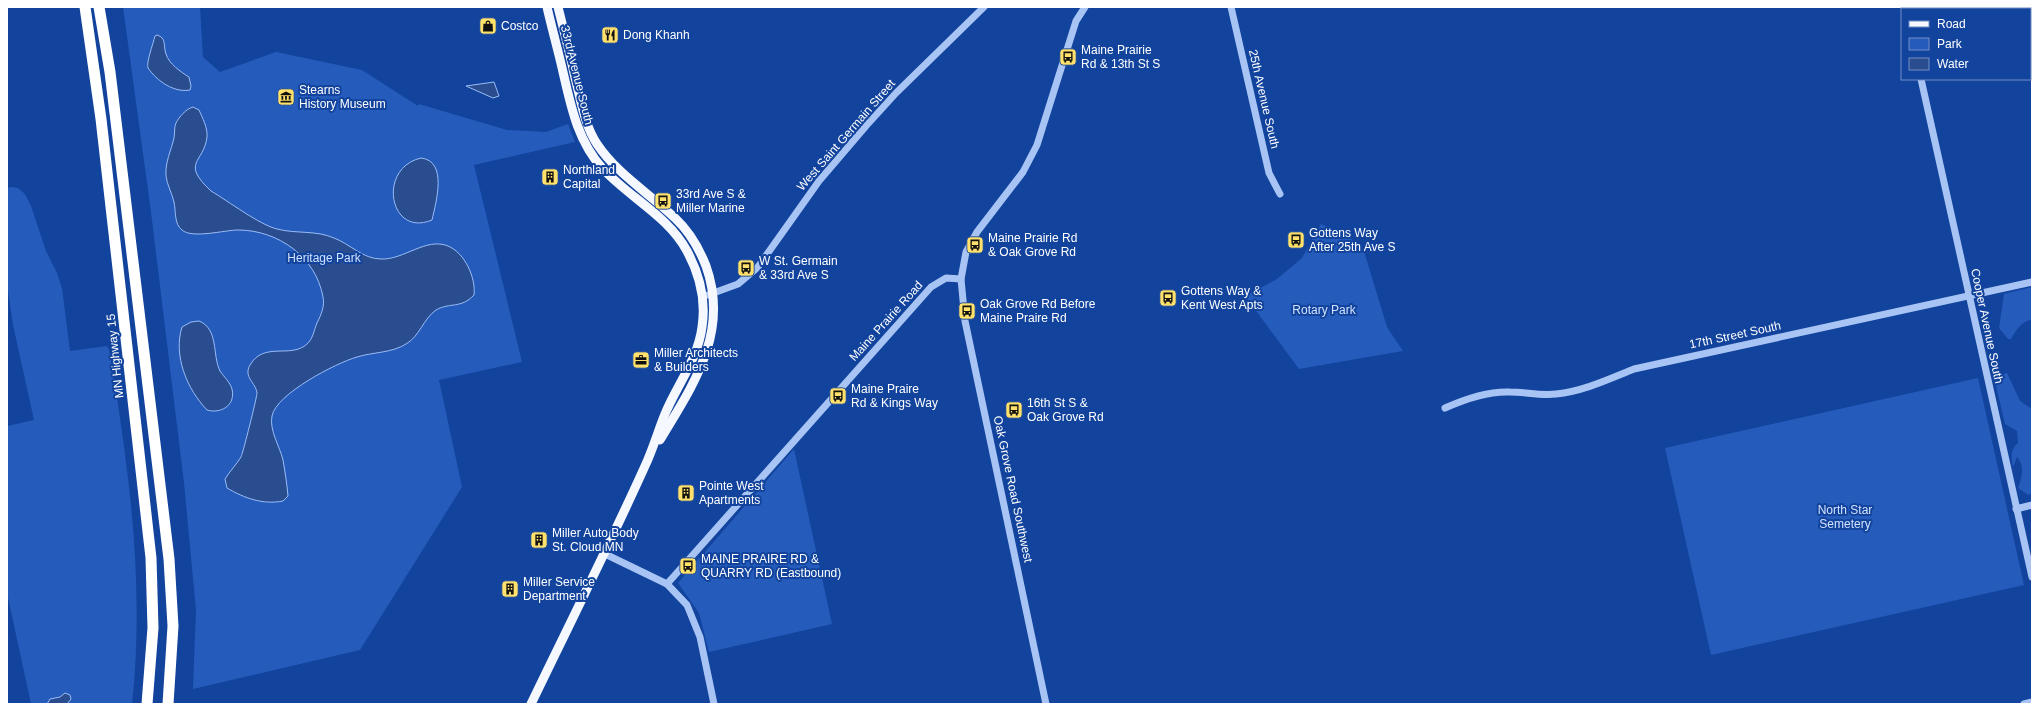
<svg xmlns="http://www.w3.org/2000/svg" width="2039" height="711" font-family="Helvetica,sans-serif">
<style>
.green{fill:#255cbb}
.water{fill:#2a4d90;stroke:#9abdf7}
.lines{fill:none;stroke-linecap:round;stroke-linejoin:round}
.minor{stroke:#a8c4f4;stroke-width:7}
.major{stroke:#f5f8ff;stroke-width:9}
.highway{stroke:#fff;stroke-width:11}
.labels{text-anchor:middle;stroke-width:4;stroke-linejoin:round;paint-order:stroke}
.poi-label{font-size:12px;fill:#fff;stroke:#12439d;text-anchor:start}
.street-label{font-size:12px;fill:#fff;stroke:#12439d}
.park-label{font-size:12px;fill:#d1e1fe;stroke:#12439d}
</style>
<rect width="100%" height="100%" fill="#12439d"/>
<g class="green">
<path d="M123,7H200L203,57L220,72L276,52L362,70L418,106L419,104L507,130L546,132L568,124L575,142L474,165L522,362L439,380L462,487L360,650L193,689L196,610L184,483L151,212Z"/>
<path d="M11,187L18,188L25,194L31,206L46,251L57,273L62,288L70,351L107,346L109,350C129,467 145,585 132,704H31L7,593V426L34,420L13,325L7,284V188Z"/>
<path d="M1321,224L1349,237L1364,251L1387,327L1403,351L1299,369L1245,296L1277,279L1302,258Z"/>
<path d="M2032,287V319C2020,323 2016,330 2011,339H2008L1999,328L2004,294Z"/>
<path d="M2007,373L2020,401L2032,409V493L2028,495L2018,488C2022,478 2025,465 2017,457L2013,467C2011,457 2010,449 2018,443L2017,431L2005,424L1994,377Z"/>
<path d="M1978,378L2024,585L1711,655L1665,448Z"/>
<path d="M794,449L832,624L709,652L699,613L678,583Z"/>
</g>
<g class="water">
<path d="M157,35C167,38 163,46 166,54C169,64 181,72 189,77L191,86L190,90C174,93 157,81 148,68C146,63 153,44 155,36Z"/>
<path d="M494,82L499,96L493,98L466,86Z"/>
<path d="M193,107L199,110C202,117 208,128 207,137C204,163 180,162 211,191C228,201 260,225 277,229C296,234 316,230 334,238C350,244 363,259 381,259C404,260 426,237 448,246C465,253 476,278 474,295C461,309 450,302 436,310C423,319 420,336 406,344C392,353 373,352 357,357C336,363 276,394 272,416C269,430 280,447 283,460C285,472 287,484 288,496L283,501C263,505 244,498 227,488L225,479C230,471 236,465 241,457C243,453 257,397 257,393C256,383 243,377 250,365C264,341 291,359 307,344C313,339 314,330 317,323C321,315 325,306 323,297C316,257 278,230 238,230C225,230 192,239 182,230C174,224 176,211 174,202C172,193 167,185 166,176C165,162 171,151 174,138C175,133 174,127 176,123C179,117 186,109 193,107Z"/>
<path d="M421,158C448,161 436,202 432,220C389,238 377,168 421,158Z"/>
<path d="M199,321C219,329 212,355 220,371C224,377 230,382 232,389C236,406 220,414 207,410C187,389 173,356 182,327L191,322Z"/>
<path d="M65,693L70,695L71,699L67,704H47L50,699L60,697Z"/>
</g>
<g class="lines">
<g class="minor">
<path d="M1231,7L1269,173L1280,194"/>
<path d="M1905,7V9"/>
<path d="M1921,79L2032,577"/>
<path d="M708,295L738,284L758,267L819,181L866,126L896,93L984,7"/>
<path d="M1445,408C1465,399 1488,391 1510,392C1525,392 1541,396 1556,394C1584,391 1609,379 1634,369L2032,282"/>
<path d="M2016,509L2032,505"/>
<path d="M603,553L667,584L687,605L700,637L714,704"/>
<path d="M667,584L931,287L946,278L961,279"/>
<path d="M1046,704L965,321L961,279L966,252L977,232L1023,172L1037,145L1076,21L1085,7"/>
<path d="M2024,704L2032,702"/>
</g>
<g class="major">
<path d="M558,7C564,31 570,54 575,78C581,100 584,124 597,144C617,174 649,193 675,218C690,232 699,248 706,266C730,333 693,385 660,440"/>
<path d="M531,704C569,625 609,546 645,466C653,449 658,431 665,414C677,385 698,359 702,327C706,301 700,275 687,251C668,216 630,198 603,169C578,142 571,107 563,72C558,50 552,29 547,7"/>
</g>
<g class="highway">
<path d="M85,7L101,119L151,558L153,628L147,704"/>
<path d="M99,7L110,72L169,559L173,626L168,704"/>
</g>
</g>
<defs>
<symbol id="shop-square" viewBox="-11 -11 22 22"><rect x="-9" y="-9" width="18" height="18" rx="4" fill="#ffe16b" stroke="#12439d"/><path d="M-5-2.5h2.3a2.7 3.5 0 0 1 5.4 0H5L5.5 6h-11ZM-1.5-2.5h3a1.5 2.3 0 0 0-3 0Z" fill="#111"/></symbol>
<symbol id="restaurant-square" viewBox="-11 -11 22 22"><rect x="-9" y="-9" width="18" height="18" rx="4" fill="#ffe16b" stroke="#12439d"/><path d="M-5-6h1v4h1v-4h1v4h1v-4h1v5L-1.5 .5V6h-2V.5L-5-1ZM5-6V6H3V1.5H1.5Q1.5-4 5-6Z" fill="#111"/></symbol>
<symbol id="bus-square" viewBox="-11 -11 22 22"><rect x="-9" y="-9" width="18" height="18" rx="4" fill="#ffe16b" stroke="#12439d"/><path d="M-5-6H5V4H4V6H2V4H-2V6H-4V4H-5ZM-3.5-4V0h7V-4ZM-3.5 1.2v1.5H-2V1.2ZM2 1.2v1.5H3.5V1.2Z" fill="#111"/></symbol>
<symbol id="museum-square" viewBox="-11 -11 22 22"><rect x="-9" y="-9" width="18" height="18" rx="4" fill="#ffe16b" stroke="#12439d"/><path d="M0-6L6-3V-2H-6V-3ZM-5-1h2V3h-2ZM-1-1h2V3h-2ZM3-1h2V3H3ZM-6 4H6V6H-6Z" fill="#111"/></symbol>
<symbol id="building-square" viewBox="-11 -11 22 22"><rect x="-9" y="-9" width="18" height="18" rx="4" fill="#ffe16b" stroke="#12439d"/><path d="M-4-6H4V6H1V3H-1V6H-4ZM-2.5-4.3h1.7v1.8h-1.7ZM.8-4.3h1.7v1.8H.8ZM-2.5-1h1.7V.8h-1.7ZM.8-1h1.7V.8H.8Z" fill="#111"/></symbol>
<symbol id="office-square" viewBox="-11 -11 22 22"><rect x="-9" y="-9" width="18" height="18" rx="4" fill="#ffe16b" stroke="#12439d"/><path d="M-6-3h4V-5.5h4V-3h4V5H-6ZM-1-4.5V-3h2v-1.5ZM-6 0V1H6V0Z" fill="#111"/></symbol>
</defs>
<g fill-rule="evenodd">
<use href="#shop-square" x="478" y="16" width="20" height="20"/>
<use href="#restaurant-square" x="600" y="25" width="20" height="20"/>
<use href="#bus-square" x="1058" y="47" width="20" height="20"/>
<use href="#museum-square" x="276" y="87" width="20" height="20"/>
<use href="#building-square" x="540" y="167" width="20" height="20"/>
<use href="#bus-square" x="653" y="191" width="20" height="20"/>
<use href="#bus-square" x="1286" y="230" width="20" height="20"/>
<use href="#bus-square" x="965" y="235" width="20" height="20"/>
<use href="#bus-square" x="736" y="258" width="20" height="20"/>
<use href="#bus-square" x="1158" y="288" width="20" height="20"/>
<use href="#bus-square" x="957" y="301" width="20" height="20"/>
<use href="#office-square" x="631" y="350" width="20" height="20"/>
<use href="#bus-square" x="828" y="386" width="20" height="20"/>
<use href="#bus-square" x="1004" y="400" width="20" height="20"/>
<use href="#building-square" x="676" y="483" width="20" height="20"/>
<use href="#building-square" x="529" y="530" width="20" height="20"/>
<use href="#bus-square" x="678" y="556" width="20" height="20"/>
<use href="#building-square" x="500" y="579" width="20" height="20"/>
</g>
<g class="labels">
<g class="poi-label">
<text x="501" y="30">Costco</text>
<text x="623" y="39">Dong Khanh</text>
<text x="1081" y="54">Maine Prairie<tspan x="1081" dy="14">Rd &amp; 13th St S</tspan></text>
<text x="299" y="94">Stearns<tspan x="299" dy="14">History Museum</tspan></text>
<text x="563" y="174">Northland<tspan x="563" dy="14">Capital</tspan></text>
<text x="676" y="198">33rd Ave S &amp;<tspan x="676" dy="14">Miller Marine</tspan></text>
<text x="1309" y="237">Gottens Way<tspan x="1309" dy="14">After 25th Ave S</tspan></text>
<text x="988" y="242">Maine Prairie Rd<tspan x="988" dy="14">&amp; Oak Grove Rd</tspan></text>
<text x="759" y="265">W St. Germain<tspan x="759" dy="14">&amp; 33rd Ave S</tspan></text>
<text x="1181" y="295">Gottens Way &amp;<tspan x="1181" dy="14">Kent West Apts</tspan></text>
<text x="980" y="308">Oak Grove Rd Before<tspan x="980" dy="14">Maine Praire Rd</tspan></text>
<text x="654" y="357">Miller Architects<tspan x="654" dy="14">&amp; Builders</tspan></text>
<text x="851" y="393">Maine Praire<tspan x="851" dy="14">Rd &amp; Kings Way</tspan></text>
<text x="1027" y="407">16th St S &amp;<tspan x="1027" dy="14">Oak Grove Rd</tspan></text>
<text x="699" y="490">Pointe West<tspan x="699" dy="14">Apartments</tspan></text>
<text x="552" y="537">Miller Auto Body<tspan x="552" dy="14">St. Cloud MN</tspan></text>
<text x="701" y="563">MAINE PRAIRE RD &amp;<tspan x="701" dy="14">QUARRY RD (Eastbound)</tspan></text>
<text x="523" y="586">Miller Service<tspan x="523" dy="14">Department</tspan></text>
</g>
<g class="street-label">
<text transform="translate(577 75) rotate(76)" y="4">33rd Avenue South</text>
<text transform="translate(1264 99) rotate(77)" y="4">25th Avenue South</text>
<text transform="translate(846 135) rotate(-49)" y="4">West Saint Germain Street</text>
<text transform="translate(886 321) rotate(-48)" y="4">Maine Prairie Road</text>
<text transform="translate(1987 326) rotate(78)" y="4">Cooper Avenue South</text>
<text transform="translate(1735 335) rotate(-12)" y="4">17th Street South</text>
<text transform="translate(115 356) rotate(-96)" y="4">MN Highway 15</text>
<text transform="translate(1013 489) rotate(78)" y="4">Oak Grove Road Southwest</text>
</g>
<g class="park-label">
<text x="324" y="262">Heritage Park</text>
<text x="1324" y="314">Rotary Park</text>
<text x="1845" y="514">North Star<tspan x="1845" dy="14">Semetery</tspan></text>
</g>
</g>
<rect width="2039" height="711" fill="none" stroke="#ffffff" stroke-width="16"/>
<rect x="1901" y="8" width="130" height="72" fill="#12439d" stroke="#718ec4"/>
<rect x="1909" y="21" width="20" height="6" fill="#f5f8ff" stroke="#718ec4"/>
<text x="1937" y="28" font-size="12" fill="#ffffff">Road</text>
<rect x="1909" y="38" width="20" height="12" fill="#255cbb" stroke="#718ec4"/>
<text x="1937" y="48" font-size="12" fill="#ffffff">Park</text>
<rect x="1909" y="58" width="20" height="12" fill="#2a4d90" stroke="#718ec4"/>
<text x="1937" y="68" font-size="12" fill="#ffffff">Water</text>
</svg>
